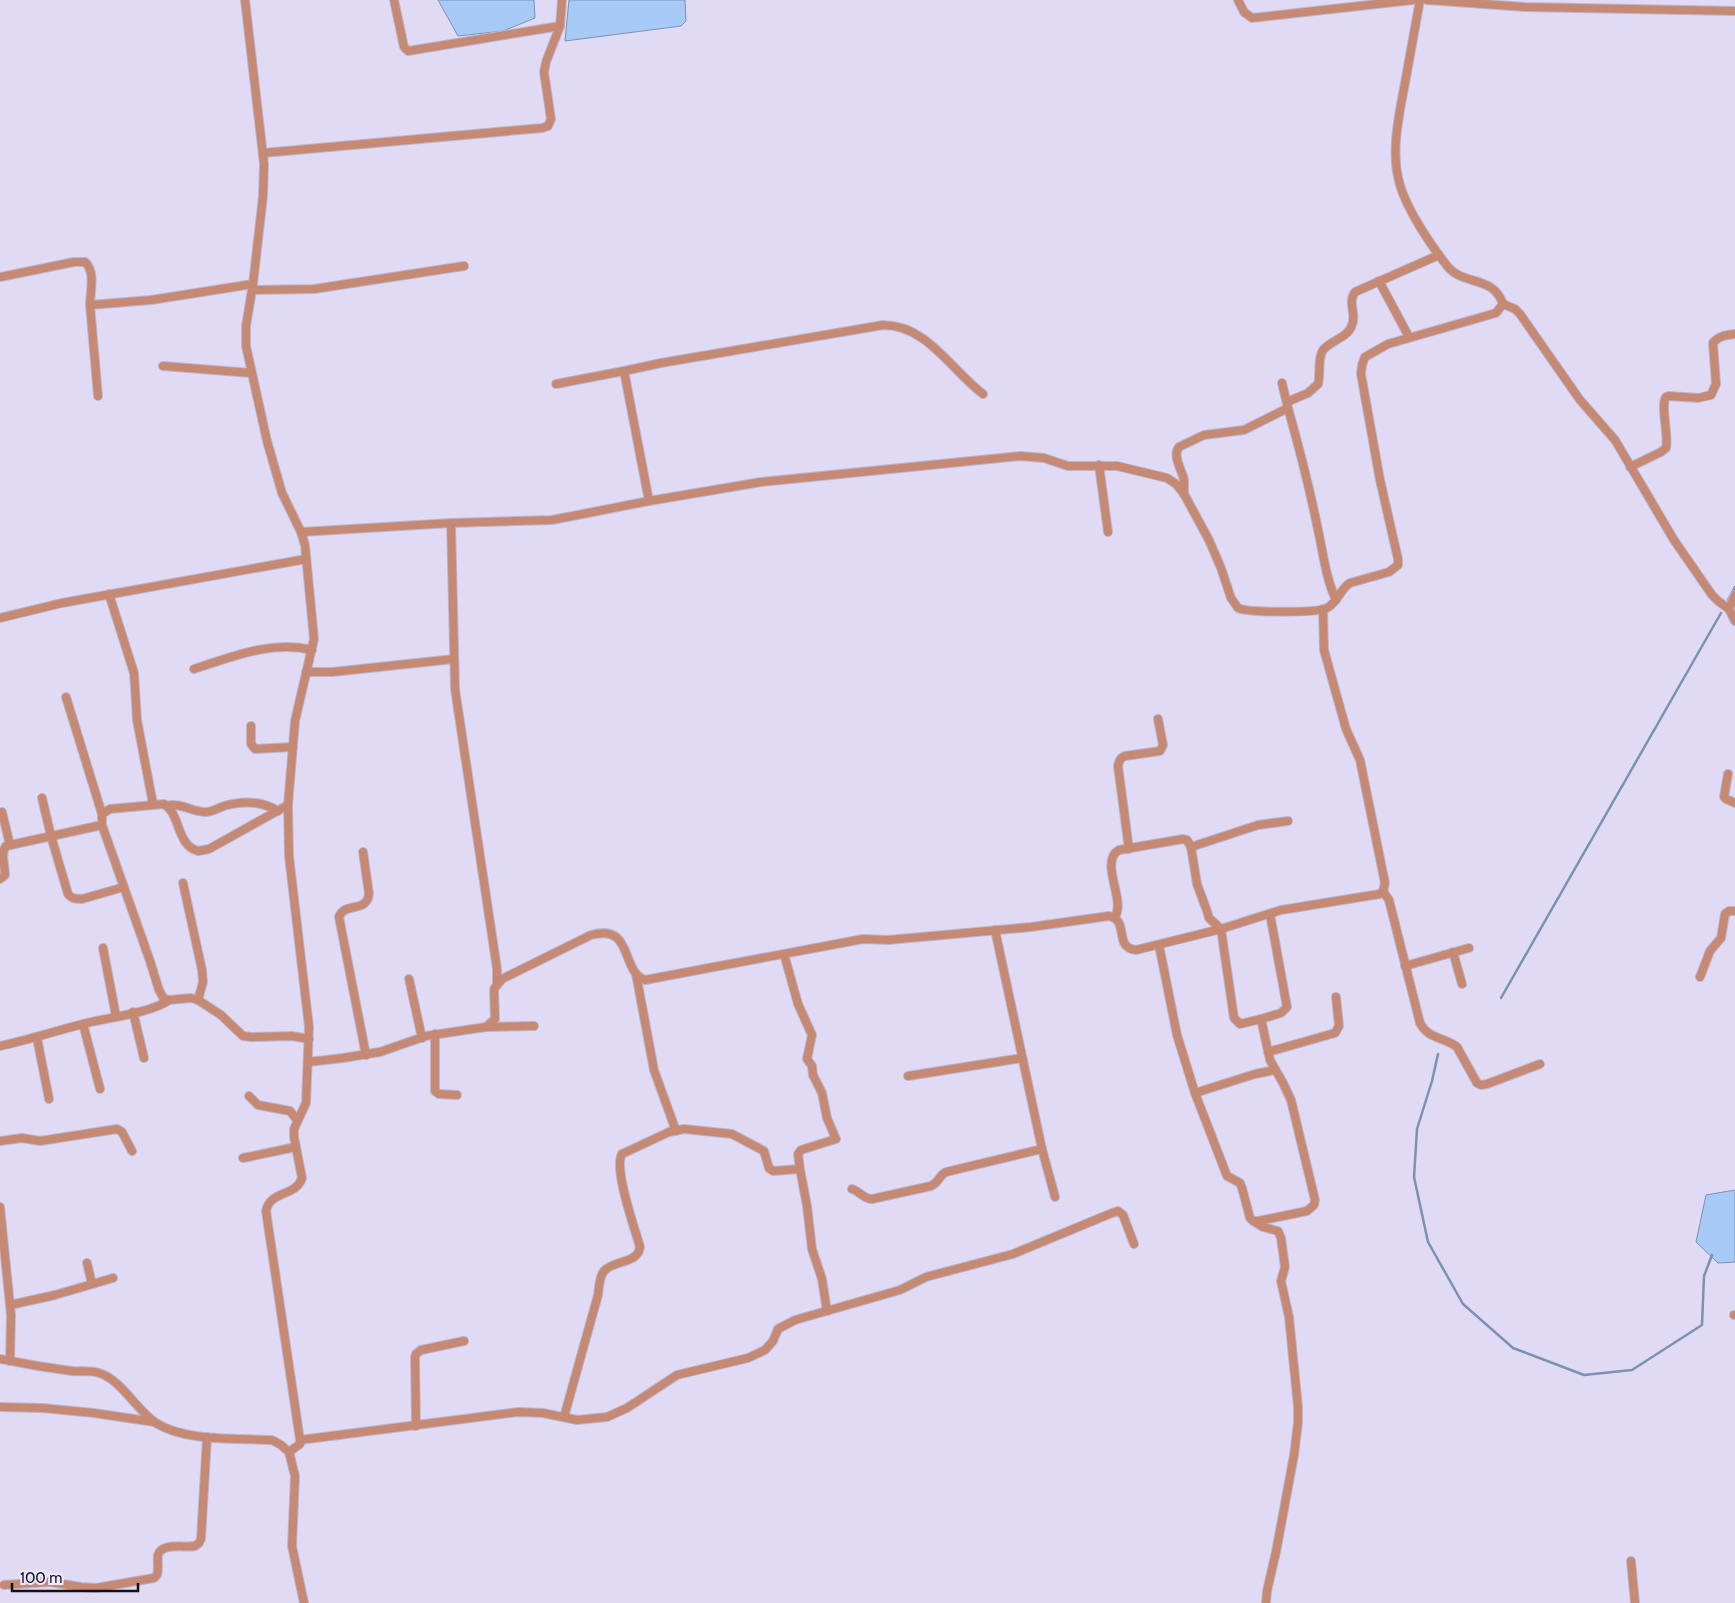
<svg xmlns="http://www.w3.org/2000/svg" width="1735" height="1603" font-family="Cabin,sans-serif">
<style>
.water{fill:#a7caf6;stroke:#7b92b4}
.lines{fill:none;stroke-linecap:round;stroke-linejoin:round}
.stream{stroke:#7b92b4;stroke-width:2.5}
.street-casing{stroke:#bcb6cd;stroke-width:10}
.street{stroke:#c68974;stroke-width:8}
</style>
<rect width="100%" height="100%" fill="#e1daf5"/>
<g class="water">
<path d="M438,0H534L535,18L503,31L458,36Z"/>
<path d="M569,0H685L686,21L681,26L565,41Z"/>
<path d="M1735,1190V1262L1718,1263L1696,1242L1706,1195Z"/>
</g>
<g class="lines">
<g class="stream">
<path d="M1728,600L1735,587"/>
<path d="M1501,998L1721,613"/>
<path d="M1438,1054L1432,1081L1417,1129L1414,1177L1428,1242L1463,1304L1513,1348L1584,1375L1632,1370L1702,1325L1704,1276L1712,1255"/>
</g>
<defs>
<g id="street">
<path d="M245,0L264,164L263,196L253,284L246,326V346L267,441L282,493L301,532L305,545L314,639L295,721L288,805L289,856L309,1027L306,1103L294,1129V1137L302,1178C296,1197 270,1190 266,1211L300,1440V1444L289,1452"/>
<path d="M394,0L404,47L408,51L560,26"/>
<path d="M1238,0L1244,12L1252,18L1413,0"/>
<path d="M1427,0L1525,7L1735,11"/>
<path d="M263,153L542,128L548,126L551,119L544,72L546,62L560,26L562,0"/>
<path d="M0,277L74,262H85C96,272 90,292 90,305L151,300L253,284"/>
<path d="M1379,281L1409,337"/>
<path d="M252,290L314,289L464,266"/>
<path d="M1503,304L1515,309L1520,314L1580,400L1615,440L1674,540L1712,595L1718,601L1729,609"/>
<path d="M90,305L98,396"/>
<path d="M163,366L251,373"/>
<path d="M624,371L661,363L883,325C927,325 951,370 983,394"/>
<path d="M556,384L624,371L649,501"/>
<path d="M1287,402L1308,393L1318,384C1321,374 1317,359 1323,350C1331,340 1348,338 1352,325C1357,313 1347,303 1355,292L1439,255"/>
<path d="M1288,408C1299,447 1309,486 1317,525C1323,551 1325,576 1336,600"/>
<path d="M1099,465L1108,532"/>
<path d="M1630,467L1661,452L1666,448C1669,434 1660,406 1666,397L1669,396L1698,398L1711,395L1716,384L1713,343C1718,336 1726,335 1735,334"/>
<path d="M1184,494C1184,489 1184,485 1184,480C1182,470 1172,456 1179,447L1204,435L1244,430L1288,408L1282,383"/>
<path d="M451,523L455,689L497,969V983"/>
<path d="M301,532L451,523L552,520L649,501L761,482L1020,456L1044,458L1068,466H1117L1167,478L1176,484L1184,494L1209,540L1221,568L1231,598L1238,608C1248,613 1318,613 1327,608C1338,602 1340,589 1350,583L1389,572L1398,565V559L1380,480L1361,374L1362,365L1365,357L1388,344L1496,313L1503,304C1493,275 1464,286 1448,267C1432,247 1407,210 1400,185C1390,152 1399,116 1405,83C1410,55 1415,28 1420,0"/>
<path d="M109,594L134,673L137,720L153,804"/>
<path d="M1735,595L1729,609L1735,621"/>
<path d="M0,618L62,603L306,559"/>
<path d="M194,669C232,657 272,640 312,650"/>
<path d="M306,672H332L454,659"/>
<path d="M66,697L102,814"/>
<path d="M251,726V744L255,749L293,747"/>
<path d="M1728,774L1724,797L1726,799L1735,803"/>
<path d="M42,798L51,836L68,894C72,899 76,899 82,899L124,887"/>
<path d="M288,805L209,849L198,851C176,845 181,814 164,804L110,809L102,814V825L150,961L159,990L164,999L169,1000L191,998L198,1000L221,1015L243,1036L251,1037L292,1036L309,1039"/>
<path d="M167,806C181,802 192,812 206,812C212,812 218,808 224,806C242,801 262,801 278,811"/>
<path d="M2,812L10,845"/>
<path d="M1191,847L1258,825L1288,821"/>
<path d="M1129,849L1118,766C1119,761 1120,758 1125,756L1160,751L1163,745L1158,719"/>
<path d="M363,852L369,894C366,914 345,901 339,917L366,1055"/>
<path d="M0,879L5,875C5,865 0,854 6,846L102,825"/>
<path d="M183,883L202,970L203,982L198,1000"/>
<path d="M1383,891L1389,900L1420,1023C1428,1039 1444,1037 1457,1047L1477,1083L1481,1085L1487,1084L1540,1064"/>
<path d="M1115,917C1125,900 1103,869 1115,853L1119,850L1183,839L1187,840L1191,847L1197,884L1207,911L1209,918L1221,929L1234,1018L1240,1024L1261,1019"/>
<path d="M1159,945L1177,1035L1195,1093L1227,1176L1240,1183L1242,1188L1250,1218L1253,1221H1258L1307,1211L1314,1205L1315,1200L1291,1100L1283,1083L1270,1060L1261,1019L1281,1013L1287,1007L1270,914"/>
<path d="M103,948L116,1016"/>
<path d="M1453,952L1462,984"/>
<path d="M1405,966L1469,948"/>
<path d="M636,974L654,1070L676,1131"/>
<path d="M1700,977L1710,951L1721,938L1725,914L1729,911H1735"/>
<path d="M409,979L422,1038"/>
<path d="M133,1012L144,1058"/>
<path d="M83,1024L100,1089"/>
<path d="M486,1027L534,1026"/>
<path d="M435,1034V1091L439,1094L457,1095"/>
<path d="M37,1038L49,1099"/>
<path d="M0,1046C28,1040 55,1031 83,1024C105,1018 152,1013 169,1000"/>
<path d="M1268,1052L1335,1033L1339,1026L1336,997"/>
<path d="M308,1062L343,1058L380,1052L426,1036L486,1027L495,1019L494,989L502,979L591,935C634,923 620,971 645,980L863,939L888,940L1031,927L1109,916C1130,920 1113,948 1136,950L1221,929L1281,910L1380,894L1383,891L1385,883L1360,760L1346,729L1324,650L1323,609"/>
<path d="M908,1076L1022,1058"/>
<path d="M1195,1093L1255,1074L1275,1070"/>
<path d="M249,1096L258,1105L290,1111L297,1120"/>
<path d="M0,1141L22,1138L40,1141L117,1129L122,1132L132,1151"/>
<path d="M1042,1149L1055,1197"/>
<path d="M243,1158L296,1147"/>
<path d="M800,1169L807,1206L812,1249L822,1279L827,1311"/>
<path d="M852,1189C859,1191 864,1199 872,1199L931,1186C939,1183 939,1175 946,1172L1042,1149L995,930"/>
<path d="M0,1207L11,1315L10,1361"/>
<path d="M1255,1222L1263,1227L1278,1231L1281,1238L1285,1267L1281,1281L1289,1317L1298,1407V1423L1294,1455L1276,1552L1267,1591L1266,1603"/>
<path d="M87,1263L92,1284"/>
<path d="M10,1305L55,1295L113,1278"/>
<path d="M1734,1315H1735"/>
<path d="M0,1359C24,1364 48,1368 72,1371C80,1372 91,1370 99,1373C122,1380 135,1409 156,1423C186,1442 237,1438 272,1440L281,1445L289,1452L295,1476L292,1546L304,1603"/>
<path d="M0,1407L42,1408L94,1413L154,1422"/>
<path d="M564,1417L598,1295C599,1288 599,1277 604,1271C613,1260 638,1264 640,1247C635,1229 613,1168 622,1154L669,1132L684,1129L732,1134L764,1151L769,1168L773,1171L800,1169L798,1154L801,1150L836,1139L827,1118L822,1093L813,1075L812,1066L807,1059L812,1035L798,1004L784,954"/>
<path d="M416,1426L415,1357L416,1354L421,1350L464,1341"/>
<path d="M300,1440L518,1412L543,1413L577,1420L607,1417L627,1408L677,1375L748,1358L765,1350L773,1341L778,1329L795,1320L900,1290L926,1277L1013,1254L1112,1213L1118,1211L1123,1215L1134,1244"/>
<path d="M1631,1561L1635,1603"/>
<path d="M4,1585L50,1582L81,1587L96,1588L154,1578L157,1575C159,1568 157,1561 158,1555C162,1542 185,1548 195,1546L199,1543L201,1539L207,1437"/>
</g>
</defs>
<use href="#street" class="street-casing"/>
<use href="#street" class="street"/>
</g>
<path d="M12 1583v8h126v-8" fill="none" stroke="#131019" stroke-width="2.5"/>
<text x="20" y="1583" font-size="15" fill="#131019" stroke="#eee8fe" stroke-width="4" paint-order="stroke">100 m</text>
</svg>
